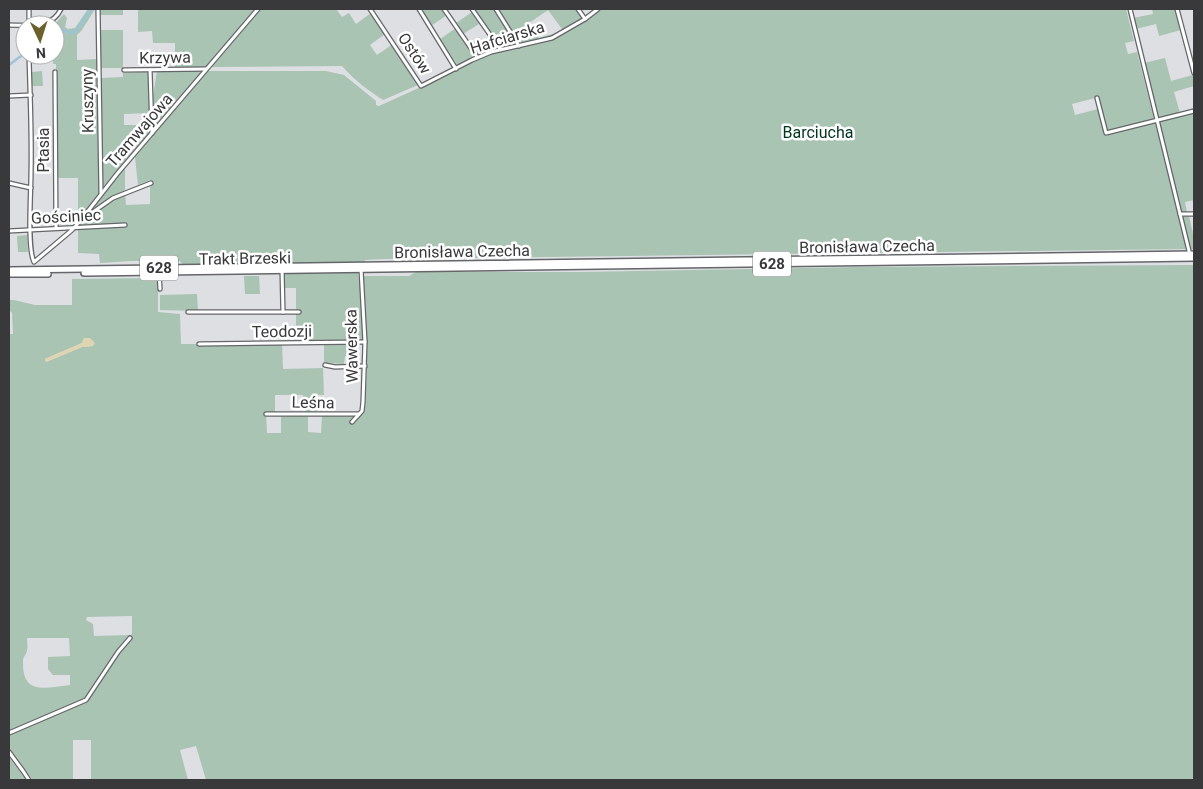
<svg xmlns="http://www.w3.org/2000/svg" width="1203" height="789" font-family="Roboto,sans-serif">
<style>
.green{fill:#a9c4b3;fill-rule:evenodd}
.sand{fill:#dfd5b0}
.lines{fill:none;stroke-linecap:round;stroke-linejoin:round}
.canal{stroke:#9bc4db;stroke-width:2.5}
.minor-casing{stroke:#65666a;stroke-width:5.5}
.major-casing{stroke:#65666a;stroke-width:8}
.minor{stroke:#fff;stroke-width:3}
.major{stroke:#fff;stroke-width:5}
.labels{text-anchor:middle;stroke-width:5;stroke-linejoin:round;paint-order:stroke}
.shield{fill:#fff;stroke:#747476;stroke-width:1}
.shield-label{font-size:15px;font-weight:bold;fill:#39393b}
.street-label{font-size:16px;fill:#39393b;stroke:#fff}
.park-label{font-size:16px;fill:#00351f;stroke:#fff}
</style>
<rect width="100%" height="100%" fill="#dddfe3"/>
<g class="green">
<path d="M88,9H95L82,30L77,35V60L98,59L99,193L78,220V178H57L56,64H53V55H55V25H54L64,14L67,18L65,27L68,29L75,28Z"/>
<rect x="99" y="9" width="24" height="6"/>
<path d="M138,9H257L207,67H175V43H153L152,31L138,32Z"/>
<path d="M261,9H336L342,17L349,13L356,24L371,13L385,34L370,45L377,55L393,44L418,85L383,100C369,91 354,80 342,66L211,67Z"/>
<path d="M426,9H443L447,15L431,26L422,12Z"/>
<path d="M473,9H495L518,44L500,48Z"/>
<path d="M498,9H576L584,19L562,29L548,10L529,23L539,38L556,33L547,38L523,43L518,40Z"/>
<path d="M599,9H1126L1134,41L1125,43L1128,54L1137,52L1154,119L1107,131L1099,97L1072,104L1075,115L1098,109L1105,136L1155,123L1187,249L385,259L365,260L364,262L183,265L180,261H131L100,263L99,254L78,253V229L125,227V224L79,225L83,221L88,220L93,216L92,214L125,193L126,205L150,204V184H153L154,182L150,180L138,185L135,157L207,71H326L344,75L376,101V105L379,106L445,76L491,53L550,39Z"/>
<path d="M1152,9H1175L1181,30L1159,36L1156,24L1136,29L1133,18L1153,14Z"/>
<path d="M472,12L479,24L463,34L456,23Z"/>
<path d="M456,28L476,57L458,66L440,39Z"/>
<rect x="100" y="30" width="23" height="38"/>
<path d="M490,36L498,48L478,56L470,44L479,37L482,41Z"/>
<path d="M1165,58L1171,81L1193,75L1194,86L1174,92L1180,113L1158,119L1144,63Z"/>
<path d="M42,71L43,86H32V72Z"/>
<path d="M157,71H203L153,130V96Z"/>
<path d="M148,72L149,113L124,114V125H149V133L102,188L101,78L123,77V73Z"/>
<path d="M1194,112V200L1185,202L1187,212H1181L1158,122Z"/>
<path d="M125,168V190L87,214Z"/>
<path d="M1182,216H1189L1194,238V249H1190Z"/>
<path d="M27,235L28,252H18L17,236Z"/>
<path d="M1194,265V780H206L196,746L180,750L188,780H91V740H73V780H33L9,748V334H13L12,313L9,310V300H14L35,305H72V279L158,278V312L180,314L181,344H282L283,369L323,368L324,395H318V411L305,412L303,395H275V413L266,414L267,433H281V415H308V432L321,433L322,415C336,415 355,420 365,410L367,367L363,276H409L416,272H580L857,267ZM84,338L93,346L82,347L46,362L45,359L82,343ZM132,616V633L131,635L94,636L93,624L86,620L87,617ZM27,638H69L70,656L48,657V669L53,675H70V685C44,688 22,695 23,661C23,656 27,654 27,650C28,646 27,642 27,638Z"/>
<path d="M358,273L359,285L361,286L364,341H308V330H296V314H300L301,311H296V288H284V274Z"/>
<path d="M244,276H259L260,294H245Z"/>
<path d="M197,294L198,311L160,310V295Z"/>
<path d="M324,344H354V354L345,356L344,364L324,363Z"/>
<path d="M9,757L26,780H9Z"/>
</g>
<path class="sand" d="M84,338H90L95,343L93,346L82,347L46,362L45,359L82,343Z"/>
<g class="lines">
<g class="canal">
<path d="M55,30L60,28L70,33L76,31L91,9"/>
<path d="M9,65L25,53"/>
</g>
<defs>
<g id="minor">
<path d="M98,9L101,193"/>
<path d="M370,9L421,86L472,60L491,52L552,38L585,19L598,9"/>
<path d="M419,9L456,69"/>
<path d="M444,9L477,57"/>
<path d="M472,9L500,49"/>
<path d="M496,9L519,46"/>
<path d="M578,9L585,19"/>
<path d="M1130,9L1190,255"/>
<path d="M1177,9L1194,73"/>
<path d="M9,25C28,25 52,29 61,9"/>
<path d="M29,25V9"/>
<path d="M29,55C30,95 32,135 31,174C31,193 27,248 34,262L72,230L81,220L117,174L258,9"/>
<path d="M124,70L206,69"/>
<path d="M150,70L152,133"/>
<path d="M55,72L56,228"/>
<path d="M9,96L31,95"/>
<path d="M1097,98L1106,133L1194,111"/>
<path d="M9,183L31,188"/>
<path d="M1180,214H1194"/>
<path d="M83,219L113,198L151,183"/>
<path d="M9,231L125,225"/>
<path d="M282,269L283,312"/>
<path d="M159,272L160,289"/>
<path d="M188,312H299"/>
<path d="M199,344L365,342"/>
<path d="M325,365L335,367L365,366"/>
<path d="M266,414H359"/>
<path d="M352,422L362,411L363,402L365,342L361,269"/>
<path d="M9,733L86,700L118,652L130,638"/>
<path d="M9,752L23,771L29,780"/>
</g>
<g id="major">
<path d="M9,270L1194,254"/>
<path d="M84,273L1194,258"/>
<path d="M9,274H48"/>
</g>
</defs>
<use href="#minor" class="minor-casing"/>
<use href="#major" class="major-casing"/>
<use href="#minor" class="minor"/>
<use href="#major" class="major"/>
</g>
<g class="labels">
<g class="shield">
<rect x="753" y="251.5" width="38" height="25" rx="4"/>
<rect x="140" y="255.5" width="38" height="25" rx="4"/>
</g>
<g class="shield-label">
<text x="772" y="269">628</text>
<text x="159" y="273">628</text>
</g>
<g class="street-label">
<text transform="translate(507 37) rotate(-17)" y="6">Hafciarska</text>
<text transform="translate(415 53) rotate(56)" y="6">Ostów</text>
<text transform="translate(165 57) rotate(-1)" y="6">Krzywa</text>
<text transform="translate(87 101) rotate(-91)" y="6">Kruszyny</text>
<text transform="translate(139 130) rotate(-49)" y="6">Tramwajowa</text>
<text transform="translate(43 150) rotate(-90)" y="6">Ptasia</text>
<text transform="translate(66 216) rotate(-3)" y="6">Gościniec</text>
<text transform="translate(867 246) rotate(-1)" y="6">Bronisława Czecha</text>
<text transform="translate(462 251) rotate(-1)" y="6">Bronisława Czecha</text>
<text transform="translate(245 258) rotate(-1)" y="6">Trakt Brzeski</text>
<text transform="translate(282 331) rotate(-1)" y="6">Teodozji</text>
<text transform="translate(351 346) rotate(-91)" y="6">Wawerska</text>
<text transform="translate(313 402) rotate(1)" y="6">Leśna</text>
</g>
<g class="park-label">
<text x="818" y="138">Barciucha</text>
</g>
</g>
<rect width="1203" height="789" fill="none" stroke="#39393b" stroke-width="20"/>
<g transform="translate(40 40) rotate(176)"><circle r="24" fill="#ffffff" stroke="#b0b0b1"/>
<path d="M0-4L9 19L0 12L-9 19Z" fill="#6b612d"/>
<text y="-8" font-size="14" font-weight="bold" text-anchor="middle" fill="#39393b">N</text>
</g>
</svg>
